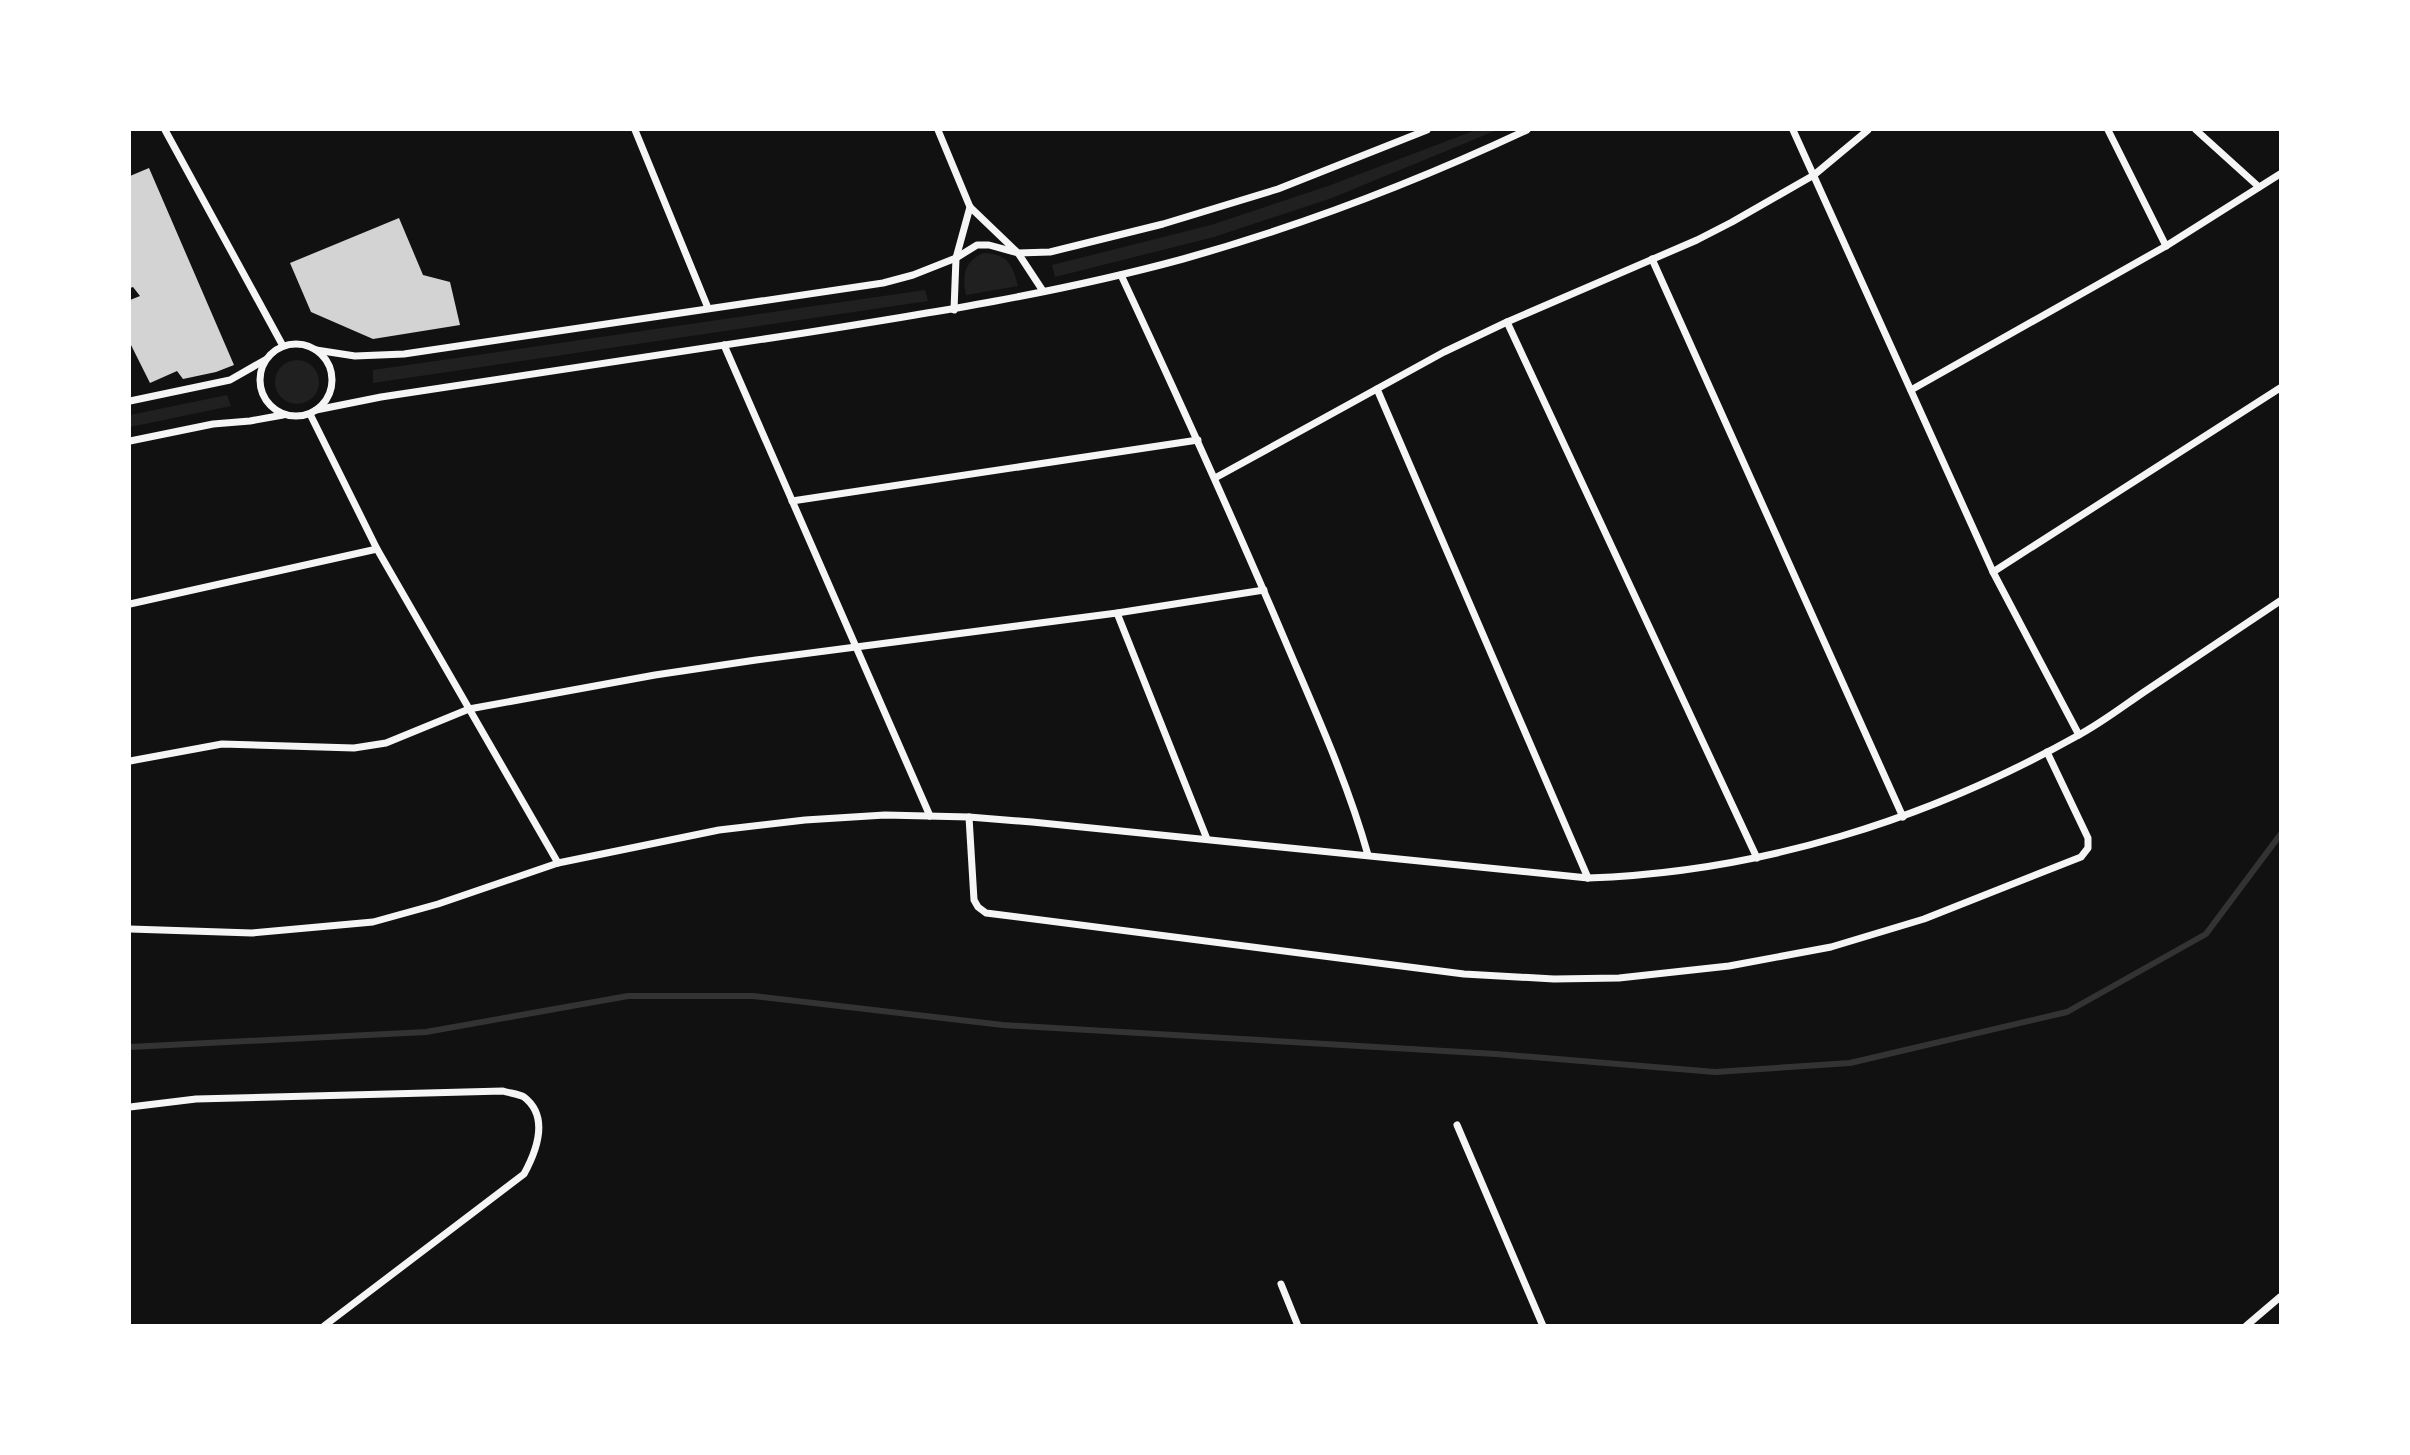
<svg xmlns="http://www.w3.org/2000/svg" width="2410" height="1455" font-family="Commissioner,sans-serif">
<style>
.green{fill:#202020}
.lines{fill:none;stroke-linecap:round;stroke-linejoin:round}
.stream{stroke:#333;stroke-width:6}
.building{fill:#d3d3d3}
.minor{stroke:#f5f5f5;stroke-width:7}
</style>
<rect width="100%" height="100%" fill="#111"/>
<g class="green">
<path d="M1476,130H1497L1332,198L1214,237L1055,277L1052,265L1211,225L1328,186Z"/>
<path d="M983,253C1008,254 1012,264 1018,286L966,295C962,276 964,262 983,253Z"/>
<path d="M925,290L928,301L373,383V370Z"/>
<circle cx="297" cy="382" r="22"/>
<path d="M227,395L231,406L130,427V415Z"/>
</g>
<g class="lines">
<path class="stream" d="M130,1047L426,1032L628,996H753L1003,1025L1496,1054L1715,1072L1850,1063L2067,1012L2206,934L2280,835"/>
</g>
<g class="building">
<path d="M149,168L234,365L216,372L183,379L177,371L150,383L130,343V300L140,296L133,287L130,288V176Z"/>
<path d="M399,218L423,275L450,282L460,325L373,339L311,312L290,263Z"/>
</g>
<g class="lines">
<g class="minor">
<path d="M165,130L283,346"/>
<path d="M635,130L708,308"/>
<path d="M938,130L970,207L1018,253L1043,291"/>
<path d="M1793,130L1993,572L2079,735"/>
<path d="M2108,130L2166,246"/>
<path d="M2196,130L2259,187"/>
<path d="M1652,259L1903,817"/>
<path d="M1121,275C1177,395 1232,516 1284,638C1314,709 1347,780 1368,855"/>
<path d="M954,310L956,258L970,207"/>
<path d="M1507,322L1757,858"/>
<circle cx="296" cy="380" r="36"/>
<path d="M724,345L930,816"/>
<path d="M316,350L355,356L404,354L883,283L913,275L956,258L977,245H989L1018,253L1050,252L1163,224L1278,189L1427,130"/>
<path d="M1377,389L1588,878"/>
<path d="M1911,390L2166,246L2280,174"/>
<path d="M130,401L230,380L265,360"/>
<path d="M316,410L381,397C522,376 663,355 804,333C931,313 1058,293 1183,259C1301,226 1416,182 1527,130"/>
<path d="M310,414L377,549L558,863"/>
<path d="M130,441L213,424L250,421L283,415"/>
<path d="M1215,478L1444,352L1507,322L1697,240L1732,222L1814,175L1868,130"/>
<path d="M792,501L1198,440"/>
<path d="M1993,572L2280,388"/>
<path d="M130,604L377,549"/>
<path d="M1117,613L1207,839"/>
<path d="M130,761L222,744L354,748L386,743L469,709L655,675L756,660L1117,613L1264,590"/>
<path d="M969,817L974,900L978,907L986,913L1464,974L1554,979L1619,978L1729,966L1831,947L1924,919L2081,857L2088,848V838L2047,752"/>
<path d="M130,929L252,933L373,922L438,904L558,863L719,830L805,820L885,815L969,817L1032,822L1588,878C1760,872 1927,820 2077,736C2100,724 2122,707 2144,692C2189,662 2235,631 2280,601"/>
<path d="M130,1107L196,1099L503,1091C509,1093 519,1094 524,1097C550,1117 536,1152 524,1174L324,1326"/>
<path d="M1457,1125L1543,1326"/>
<path d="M1281,1284L1298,1326"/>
<path d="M2246,1326L2280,1297"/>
</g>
</g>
<rect width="2410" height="1455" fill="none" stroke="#ffffff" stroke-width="262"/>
</svg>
